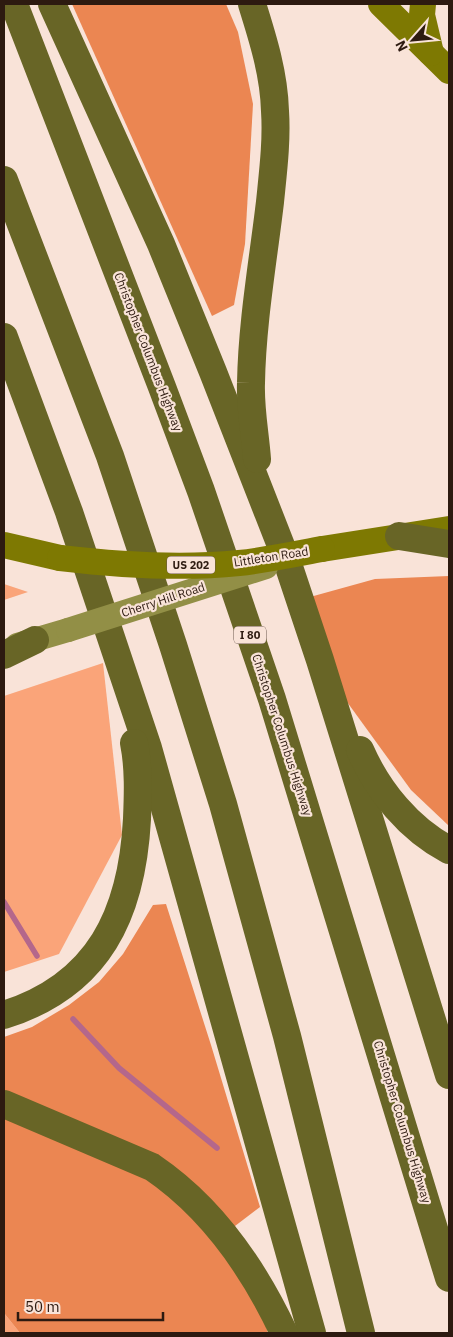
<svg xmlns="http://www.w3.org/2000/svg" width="453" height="1337" font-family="'IBM Plex Sans',sans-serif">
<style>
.green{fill:#faa479}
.forest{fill:#eb8652}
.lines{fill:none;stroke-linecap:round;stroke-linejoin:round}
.stream{stroke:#b4678b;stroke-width:5.5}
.secondary{stroke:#928f46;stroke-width:24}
.primary{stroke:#7e7902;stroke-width:26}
.motorway{stroke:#686526;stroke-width:28}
.secondary-bridge{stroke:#928f46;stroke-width:24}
.primary-bridge{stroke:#7e7902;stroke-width:26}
.labels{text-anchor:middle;stroke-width:4.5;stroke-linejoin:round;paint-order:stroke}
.shield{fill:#f9e3d8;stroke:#6a564c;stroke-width:1}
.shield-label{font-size:11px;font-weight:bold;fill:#2d1a10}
.street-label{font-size:12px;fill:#2d1a10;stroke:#f9e3d8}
</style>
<rect width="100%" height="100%" fill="#f9e3d8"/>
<g class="green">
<path d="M4,584L28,592L4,600Z"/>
<path d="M103,663L122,835L59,954L4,972V696Z"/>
<path d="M4,1313L20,1333H4Z"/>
</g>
<g class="forest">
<path d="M72,4H226L238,32L253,104L245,244L234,305L212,316Z"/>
<path d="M449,576V826L411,790L342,695L310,597L375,579Z"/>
<path d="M166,904L211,1045L260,1207L235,1226L268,1333H20L4,1313V1037L32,1027L69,1005L99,982L123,954L153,905Z"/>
</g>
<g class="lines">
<g class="stream">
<path d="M4,902L37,956"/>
<path d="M73,1019L119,1068L217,1148"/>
</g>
<path class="secondary" d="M17,645L68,630"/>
<g class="primary">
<path d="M381,4L449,71"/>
<path d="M423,4L422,15L431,53"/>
<path d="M4,545L60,558"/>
<path d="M322,549L449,529"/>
</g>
<g class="motorway">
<path d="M14,4L162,387L201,491L272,699L449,1278"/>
<path d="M52,4L161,244L213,372L287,561L320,660L449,1075"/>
<path d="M252,4C263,39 274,74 275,111C277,141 273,172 270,202C263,261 252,323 251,383C250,408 255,433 257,459"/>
<path d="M4,180L110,456L173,645L223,804L287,1036L361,1333"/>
<path d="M4,337L69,512L148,748L312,1333"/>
<path d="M399,536L449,544"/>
<path d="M4,655L35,640"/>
<path d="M360,750C378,791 409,829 449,850"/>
<path d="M4,1015C99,985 132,914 137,819C138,795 139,768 134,743"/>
<path d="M4,1104L152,1167C211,1207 254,1269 284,1333"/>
</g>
<path class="secondary-bridge" d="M68,630L266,567"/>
<path class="primary-bridge" d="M60,558C119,565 179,569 239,563C267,560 295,554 322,549"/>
</g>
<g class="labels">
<g class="shield">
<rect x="167" y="556.5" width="48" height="17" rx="4"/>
<rect x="234" y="626.5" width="32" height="17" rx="4"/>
</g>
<g class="shield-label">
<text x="191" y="569">US 202</text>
<text x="250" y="639">I 80</text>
</g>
<g class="street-label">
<text transform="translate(148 352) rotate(69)" y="4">Christopher Columbus Highway</text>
<text transform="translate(271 557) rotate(-9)" y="4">Littleton Road</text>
<text transform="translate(163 600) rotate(-18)" y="4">Cherry Hill Road</text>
<text transform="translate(282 735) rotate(72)" y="4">Christopher Columbus Highway</text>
<text transform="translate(402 1122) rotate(73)" y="4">Christopher Columbus Highway</text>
</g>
</g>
<rect width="453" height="1337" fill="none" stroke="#2d1a10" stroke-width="10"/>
<g transform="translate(413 40) rotate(243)" stroke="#f9e3d8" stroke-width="4" paint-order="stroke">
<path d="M0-4L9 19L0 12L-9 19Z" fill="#2d1a10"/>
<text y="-8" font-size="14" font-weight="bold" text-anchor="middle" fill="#2d1a10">N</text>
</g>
<path d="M18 1312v8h145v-8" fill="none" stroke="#2d1a10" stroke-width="2.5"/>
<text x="25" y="1312" font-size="15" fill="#2d1a10" stroke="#f9e3d8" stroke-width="4" paint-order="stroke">50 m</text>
</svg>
